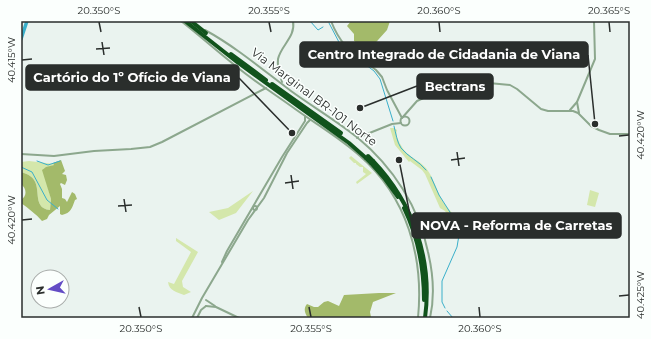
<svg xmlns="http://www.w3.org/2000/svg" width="651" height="339" font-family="Montserrat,sans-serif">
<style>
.green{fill:#d4e7ab}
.forest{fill:#a3ba6a}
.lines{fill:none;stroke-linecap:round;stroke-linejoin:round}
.stream{stroke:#3aafca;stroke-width:1}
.river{stroke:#3aafca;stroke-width:3.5}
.tertiary{stroke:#8ca78d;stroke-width:2}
.motorway{stroke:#11531c;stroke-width:4}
.motorway-bridge{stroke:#11531c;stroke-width:4}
.ticks{fill:none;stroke:#2a2e2c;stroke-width:1.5}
.labels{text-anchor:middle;stroke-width:3;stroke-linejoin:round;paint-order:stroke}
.street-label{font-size:12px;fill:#2a2e2c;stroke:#fbfffd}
.leader{fill:none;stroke:#2a2e2c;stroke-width:1.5}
.callout-dot{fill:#2a2e2c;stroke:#fbfffd;stroke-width:1.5}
.callout{fill:#2a2e2c;stroke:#2a2e2c;stroke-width:1.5}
.callout-label{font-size:13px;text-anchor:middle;font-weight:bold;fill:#fff}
.neatline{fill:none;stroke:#2a2e2c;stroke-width:1.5}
.ticks-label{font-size:10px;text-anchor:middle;fill:#2a2e2c}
</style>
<rect width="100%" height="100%" fill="#eaf3ef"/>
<g class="green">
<path d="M390,128H394L397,130C395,135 399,142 402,147C407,156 419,160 426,168C433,177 435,186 440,196C444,205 451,211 457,219L452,222L445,211L440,208L425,174L422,170L410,161L409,162L395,145Z"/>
<path d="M351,156L372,173L357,184L356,182L366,174L363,172V167H360L356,164V163H354L349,158Z"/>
<path d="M29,161L54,164V165L43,169L51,199L50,210C30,208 44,185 30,176C28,174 24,173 21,172V162Z"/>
<path d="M590,190L599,193L595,207L587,205Z"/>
<path d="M253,191L236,213L219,220L209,212L228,208Z"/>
<path d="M176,238L198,252L182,281L183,287L191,292L184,295C177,292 169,291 168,282L174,284L191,252L176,241Z"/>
</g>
<g class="forest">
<path d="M351,21H390L387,30L369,50L354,41V34L347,26Z"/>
<path d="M61,160L65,171L62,174L66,175L67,180L65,185L61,183L60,184L62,189V198L65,199L67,202L72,192L75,194L77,199L75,200C72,208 71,213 62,215L60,214V206L49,215L47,219L42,221C36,214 29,209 21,203V200C27,196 27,189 21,184V172C24,173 28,174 30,176C44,185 30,208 50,210L51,199L42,170L46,167L54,165L53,163Z"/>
<path d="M379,293H396L373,302L370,312L371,317L370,318H308C305,313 303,309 307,304L314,307H318L324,302L328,301L339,306L344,295Z"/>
</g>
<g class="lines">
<g class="stream">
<path d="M310,21L318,30L323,27"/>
<path d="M329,23L341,46L374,71L380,79L393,121"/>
<path d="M394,126C396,134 397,142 401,148C408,157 419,161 426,170"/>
<path d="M37,161L48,165L60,161"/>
<path d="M21,167L32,172L47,200L58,209"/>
<path d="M431,177L439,195L455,220L459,235L457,247L442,281V302L445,308"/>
<path d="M447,311L453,318"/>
</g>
<path class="river" d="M21,39L27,21"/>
<g class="tertiary">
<path d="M181,21C200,36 218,52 237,67C254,81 273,93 291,106C314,123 339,137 360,156C407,197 424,257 418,318"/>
<path d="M331,21C342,49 354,53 376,70L382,77L387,90L402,118L417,101L432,94L461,84L478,82L510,85L517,89L541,109L548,111H573L578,113L591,126L599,130L610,134H630"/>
<path d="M205,30C236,47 263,70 291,91C313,107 337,121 358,138C393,167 419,207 428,252C433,273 435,296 430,318"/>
<path d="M282,82C280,75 277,67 278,59C281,45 296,37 293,21"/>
<path d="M577,102L579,113"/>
<path d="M570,110L577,102L595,59L594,21"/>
<circle cx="405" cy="121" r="4.5"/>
<path d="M357,138L392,124L401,123"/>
<path d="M21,154L54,156L94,151L131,149L150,147L162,142L266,88"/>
<circle cx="255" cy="208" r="2"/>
<path d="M222,262L227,251L282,157L305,121V116"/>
<path d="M206,300L215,306"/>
<path d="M206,306L216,307L239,318"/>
<path d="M192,318L202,298L248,220L264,198L287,153L307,123L310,120"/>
<path d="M197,318L201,310L206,306"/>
</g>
<g class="motorway">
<path d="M185,21L237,62L349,143L366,158"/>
<path d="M191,21L206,33"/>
<path d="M231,54L266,80"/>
<path d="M272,84L341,133"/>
<path d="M373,161C413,203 433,259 425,318"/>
<path d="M371,163L385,179L398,197"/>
<path d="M404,208C418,237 424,268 424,300"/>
</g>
<g class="motorway-bridge">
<path d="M368,156L373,161"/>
<path d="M366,158L371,163"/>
</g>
</g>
<path class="ticks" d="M99,22L101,32M269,22L271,32M439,22L440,32M609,22L610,32M102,42L104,55M96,49L110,48M22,60L32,59M619,136L629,135M457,152L459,166M451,160L465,158M291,175L293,189M285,183L299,181M124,199L126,212M118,206L132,205M22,220L32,219M619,296L629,295M139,307L141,317M309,307L311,317M479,307L480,317"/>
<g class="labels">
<g class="street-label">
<text transform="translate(314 97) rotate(37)" y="4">Via Marginal BR-101 Norte</text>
</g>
</g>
<path class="leader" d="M595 124L588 55M292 133L239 78M360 108L417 86M399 160L412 225"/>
<g class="callout-dot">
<circle cx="595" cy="124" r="4"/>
<circle cx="292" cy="133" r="4"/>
<circle cx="360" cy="108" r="4"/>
<circle cx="399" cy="160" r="4"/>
</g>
<g class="callout">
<rect x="300" y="42" width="288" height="25" rx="4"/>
<rect x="26" y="65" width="213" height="25" rx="4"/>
<rect x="417" y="74" width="76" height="25" rx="4"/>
<rect x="412" y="213" width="209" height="25" rx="4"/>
</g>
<g class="callout-label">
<text x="444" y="59">Centro Integrado de Cidadania de Viana</text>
<text x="132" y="82">Cartório do 1º Ofício de Viana</text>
<text x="455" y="91">Bectrans</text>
<text x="516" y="230">NOVA - Reforma de Carretas</text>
</g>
<rect width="651" height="339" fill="none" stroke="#fbfffd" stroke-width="44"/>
<g transform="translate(50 289) rotate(262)"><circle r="19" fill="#fbfffd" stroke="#a7aba9"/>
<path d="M0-3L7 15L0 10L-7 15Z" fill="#634cc5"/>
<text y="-6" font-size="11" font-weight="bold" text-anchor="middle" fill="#2a2e2c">N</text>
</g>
<rect x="22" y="22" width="607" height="295" class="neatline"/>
<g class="ticks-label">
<text x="99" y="14">20.350°S</text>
<text x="269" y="14">20.355°S</text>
<text x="439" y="14">20.360°S</text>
<text x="609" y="14">20.365°S</text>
<text transform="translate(11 60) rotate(-90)" y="4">40.415°W</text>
<text transform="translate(640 135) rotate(-90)" y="4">40.420°W</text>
<text transform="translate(11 220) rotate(-90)" y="4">40.420°W</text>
<text transform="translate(640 295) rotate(-90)" y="4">40.425°W</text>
<text x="141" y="332">20.350°S</text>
<text x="311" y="332">20.355°S</text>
<text x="480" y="332">20.360°S</text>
</g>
</svg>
